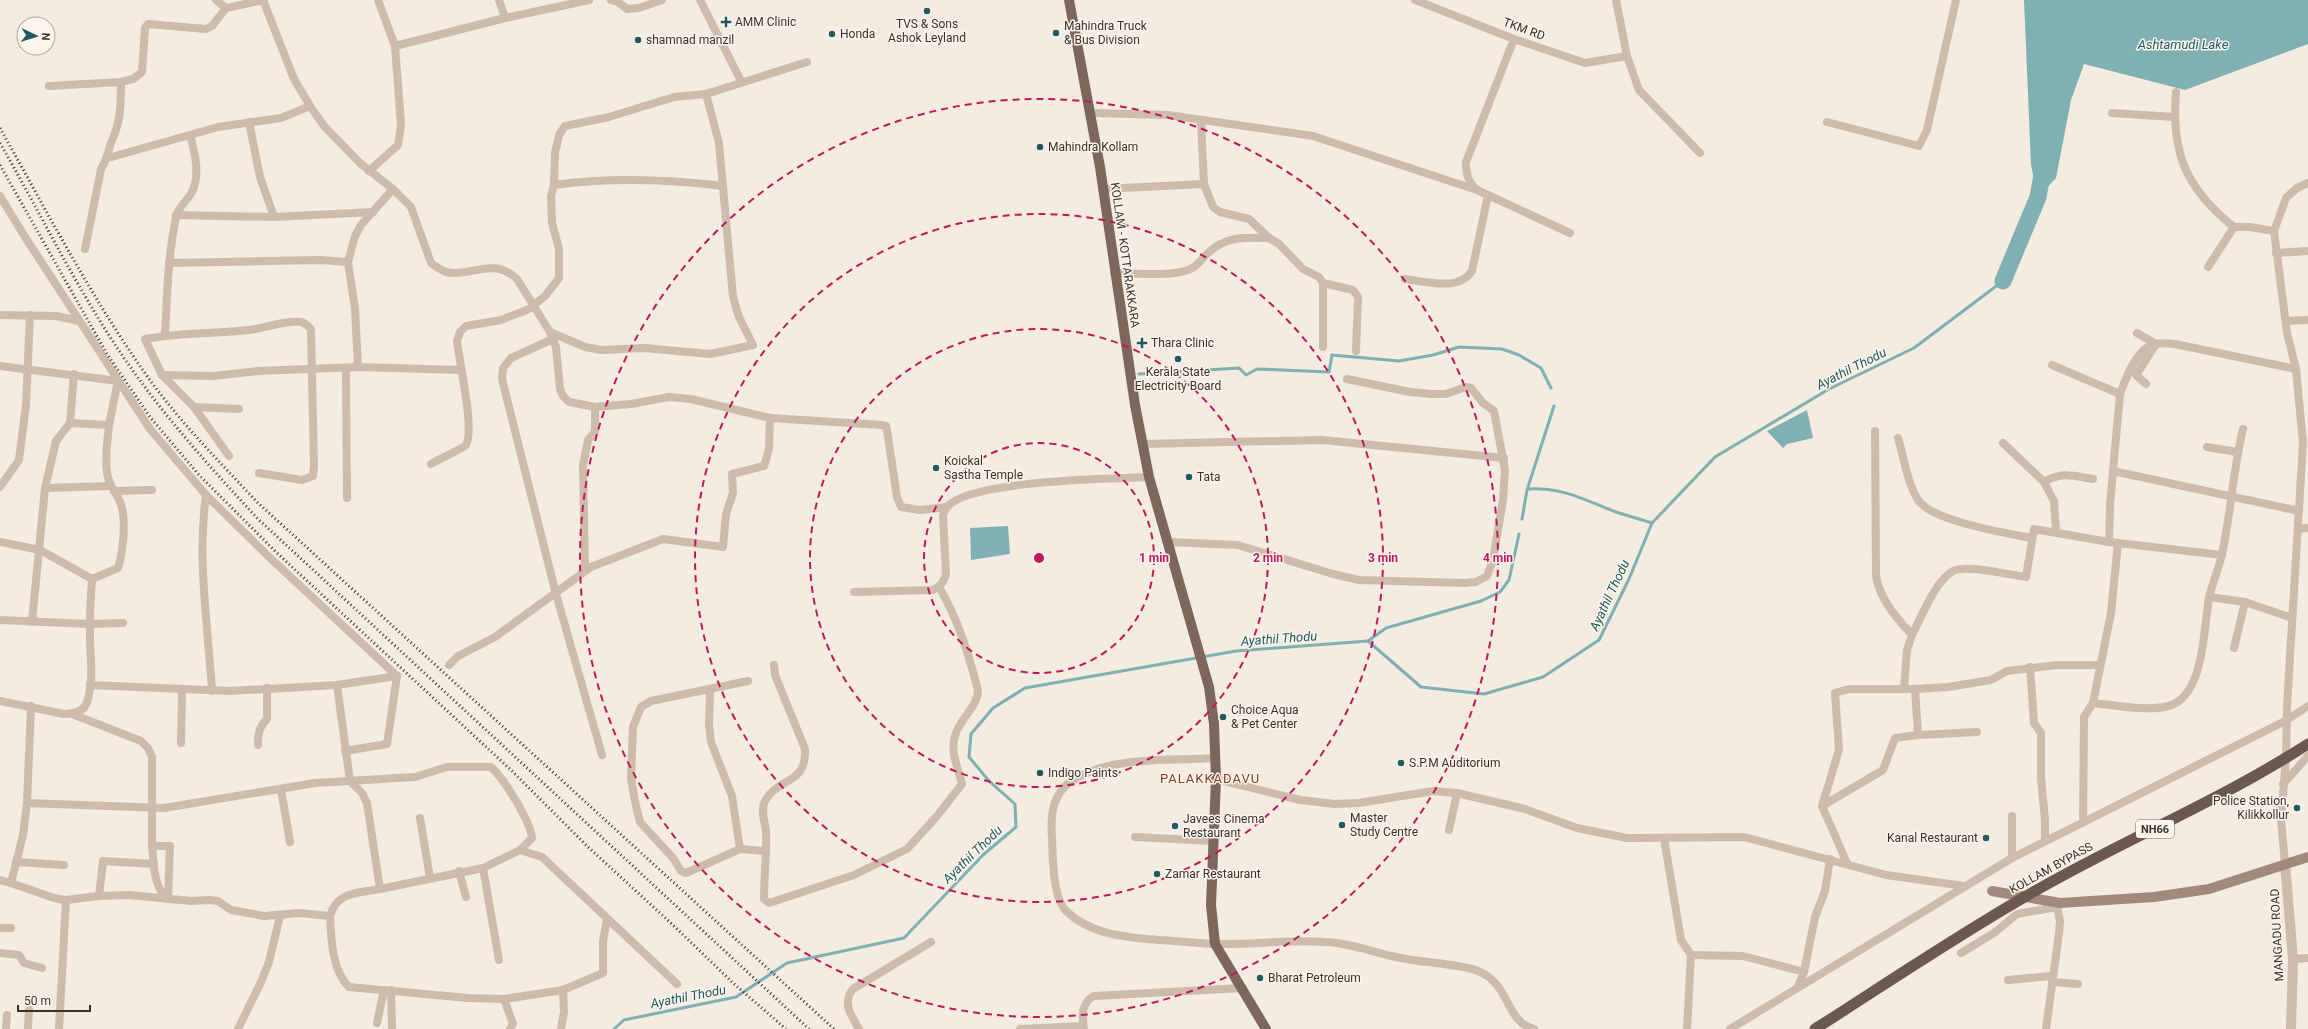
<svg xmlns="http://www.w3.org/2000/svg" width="2308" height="1029" font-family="Roboto,sans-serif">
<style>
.water{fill:#7fb0b2}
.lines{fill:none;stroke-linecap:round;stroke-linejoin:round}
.stream{stroke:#7fb0b2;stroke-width:3}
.river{stroke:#7fb0b2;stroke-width:17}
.minor{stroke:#cdbbac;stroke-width:8}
.tertiary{stroke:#cdbbac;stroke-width:10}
.secondary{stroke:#a18a7d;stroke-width:10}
.primary{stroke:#7d675c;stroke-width:10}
.trunk{stroke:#6c584f;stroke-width:11}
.rail{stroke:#3b302b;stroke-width:3;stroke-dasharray:1 3;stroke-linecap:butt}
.ring{fill:none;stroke:#c2185b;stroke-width:2;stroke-dasharray:7 5}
.poi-dot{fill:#1f5a5e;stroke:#fbf5ee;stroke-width:1.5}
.labels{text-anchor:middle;stroke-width:3;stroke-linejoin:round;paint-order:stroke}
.shield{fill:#fbf5ee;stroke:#756b66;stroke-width:1}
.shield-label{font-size:11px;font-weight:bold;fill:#3b302b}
.poi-label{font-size:12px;fill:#3b302b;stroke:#fbf5ee;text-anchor:start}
.street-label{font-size:12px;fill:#3b302b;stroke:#fbf5ee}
.water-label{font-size:13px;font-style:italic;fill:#1f5a5e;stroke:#fbf5ee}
.neighbourhood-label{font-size:13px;letter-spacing:1px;fill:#8c3b22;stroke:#fbf5ee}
.centre{fill:#c2185b;stroke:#fbf5ee;stroke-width:2}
.ring-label{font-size:12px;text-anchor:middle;font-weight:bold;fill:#c2185b;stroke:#fbf5ee;stroke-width:3;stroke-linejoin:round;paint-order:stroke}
</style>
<rect width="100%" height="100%" fill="#f4ebe1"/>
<g class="water">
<path d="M2024,0H2308V44L2185,90L2084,64L2071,100L2056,178L2038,197L2031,165Z"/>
<path d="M1807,410L1813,438L1787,444L1783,448L1767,431Z"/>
<path d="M1008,526L1010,554L971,560L970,528Z"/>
</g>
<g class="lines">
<g class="stream">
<path d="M1139,374L1239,368L1246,375L1257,369L1329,372L1332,355L1399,361L1433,355L1459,347L1502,349L1519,355L1541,368L1551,388"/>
<path d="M1528,489C1563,487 1584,500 1616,512C1628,516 1640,519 1652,523"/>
<path d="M1522,519L1527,490L1554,406"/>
<path d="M1368,641L1386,628L1481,601L1500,592L1509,580L1519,534"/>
<path d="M614,1029L624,1020L736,997L787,963L904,938L983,855L1016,827L1015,804L989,781L969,757L971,734L993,708L1025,688L1236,651L1368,641L1421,687L1484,694L1543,677L1599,640L1629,579L1652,523L1715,457L1829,389L1914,348L2003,281"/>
</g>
<path class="river" d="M2003,281L2038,197L2042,175"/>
<g class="minor">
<path d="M216,0L226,8"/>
<path d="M263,0L294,79L310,106L324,126L360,163L393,189L411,207L431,263C437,267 444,273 451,273C477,274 494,258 517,279L550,332L556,347L560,389L563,396L569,402L595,407L631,404L669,397L691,399L770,418L882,425L886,426L887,430L897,497L901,507L920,510L947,507"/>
<path d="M499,0L505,18L589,0"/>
<path d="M611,0L618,2L627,9L639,8L662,0"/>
<path d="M700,0L741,81"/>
<path d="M1415,0L1514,39L1585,63L1627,56"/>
<path d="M1616,0L1627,56L1639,90L1700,153"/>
<path d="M1514,39L1466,162C1466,174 1468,182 1477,190L1570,233"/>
<path d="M395,46L505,18"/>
<path d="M49,86L121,82L133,79L142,72L145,28L148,24L206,29L212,26L226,8L264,0"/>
<path d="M2176,92C2171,153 2186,189 2234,227H2250L2274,231"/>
<path d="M1090,113L1168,115L1313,136L1477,190"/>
<path d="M2112,113L2174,117"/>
<path d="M1201,120L1204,184L1213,207L1220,212L1249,219L1269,238L1279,244L1303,269L1319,277L1323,283V347"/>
<path d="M249,122L260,177L274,217"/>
<path d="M1827,122L1919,146L1927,130L1956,0"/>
<path d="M108,158L218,127L281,118L310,106"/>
<path d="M369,171L398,145L401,125L395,46L378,0"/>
<path d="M554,185C612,177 666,179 723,186"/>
<path d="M1102,189L1204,184"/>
<path d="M0,196L25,237L150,429L206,495L268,556L397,676"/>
<path d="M176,215L274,217L373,212"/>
<path d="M85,249L101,169C108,158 107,154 111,143C121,120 121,107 121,82"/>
<path d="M2276,253L2308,251"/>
<path d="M169,263L320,260L348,262"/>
<path d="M2208,267L2234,227"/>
<path d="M1114,273C1135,273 1168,277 1188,270C1197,267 1200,261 1206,255C1224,236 1245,237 1269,238"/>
<path d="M1405,279C1425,281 1459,292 1472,271L1488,195"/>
<path d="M1323,283L1353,290L1358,297L1356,351"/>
<path d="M0,315L56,316L79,321"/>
<path d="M2286,321L2308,320"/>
<path d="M550,332L585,347L601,350L644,348L710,354L753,345L739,317L733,297L719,143L706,94"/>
<path d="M2137,333L2156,344L2136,375L2146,384"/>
<path d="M165,335C167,296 168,256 176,217C178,207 186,202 191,194C201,176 195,153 190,135"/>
<path d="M553,339L511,358L503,368L502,379L556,594L602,755"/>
<path d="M2052,365L2120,394"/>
<path d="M0,366L118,381C112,410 104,442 107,472C108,485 115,490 120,502C127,518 123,552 118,568L92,579C91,594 90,610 90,625C89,649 95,679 87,702C84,712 73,714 64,714L0,701"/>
<path d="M358,367L355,309L348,262L355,236L361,225L393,189"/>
<path d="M346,368L347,498"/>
<path d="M74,374L70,423L109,425"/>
<path d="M162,375L213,376L258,371L358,367L461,370"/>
<path d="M194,407L239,409"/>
<path d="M1875,431L1876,576C1880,600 1896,617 1912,635L1907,650L1904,689"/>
<path d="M1898,438C1904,458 1907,482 1918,500C1932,521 2006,533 2031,538"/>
<path d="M2003,443L2044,482L2054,501L2056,532"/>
<path d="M1143,444L1322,440L1504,458"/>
<path d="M2207,447L2237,452"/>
<path d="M229,456L194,407L162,375L145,339C180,332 215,334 249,330C266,328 284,320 301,322C305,323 308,326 311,329L314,466L313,476L302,480L259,473"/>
<path d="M431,464C437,460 464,448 466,445C475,430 459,361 457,341L460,332L466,326L501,320L529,309L545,296L559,278V249L552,223L551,196L554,185L555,153L559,135L565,126L609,117L674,97L706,94L807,62"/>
<path d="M2113,471L2299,511"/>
<path d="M2044,482C2062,471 2074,476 2093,479"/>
<path d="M0,487L19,460L26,405L30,315"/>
<path d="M45,488L109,486"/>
<path d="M114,491L152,490"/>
<path d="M206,495C197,560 208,626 212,691"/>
<path d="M2298,529L2308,528"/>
<path d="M0,542L40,550L92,579"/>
<path d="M1168,542L1238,545L1333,574L1359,580L1465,583L1476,582L1487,576L1493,560L1503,500L1505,470L1494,411L1483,403L1471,388L1466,387L1446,394H1431L1410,392L1347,379"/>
<path d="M2118,543L2222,555"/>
<path d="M585,571L583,465L588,440L595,432V407"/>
<path d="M854,592L933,590C941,586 945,581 946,573L943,515C944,513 945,509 947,507C969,480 1111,479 1149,477"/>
<path d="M2209,597L2245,602L2292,618"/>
<path d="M0,620L90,624L123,623"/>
<path d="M32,622L45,488L56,441L70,423"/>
<path d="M1912,635C1921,618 1935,581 1953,571C1967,564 2009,575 2026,577L2034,529L2109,542"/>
<path d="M2234,648L2245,602"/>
<path d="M449,665L458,656L495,637L591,567L663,539L723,547L726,514L733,493L732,474L764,466L769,449L770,418"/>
<path d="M774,665L775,675L805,749C807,785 778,777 765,801C760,810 765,822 766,831C767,852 764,877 764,899L769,903L854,875L907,849L937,816L962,784C958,767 949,751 956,733C961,718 978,706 978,690C968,653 959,621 939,587"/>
<path d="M2030,667L2034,723L2041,733V778L2045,820V840"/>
<path d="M748,681L651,701L641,707L633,727L631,779L636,806L640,822L673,858L681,871L686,873L740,849L764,851"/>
<path d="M90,685L230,691L337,685L397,676"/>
<path d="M710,689L709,725L711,742L732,796L740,849"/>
<path d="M2093,703C2115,705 2161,715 2179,701C2204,682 2204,627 2209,598C2212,583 2219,569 2222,554C2231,513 2233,470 2243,429"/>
<path d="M72,714L141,741L148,748L152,757V846H170L168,899"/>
<path d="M1918,735L1977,732"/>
<path d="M181,743L182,690"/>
<path d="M258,745C258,733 259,727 267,719V688"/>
<path d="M345,751L387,744L397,676"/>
<path d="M1215,758C1171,761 1117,756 1078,777C1053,790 1050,812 1052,838C1053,857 1052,896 1066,911C1091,935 1126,937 1159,940C1178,941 1196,943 1215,944C1252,945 1289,939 1326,942C1351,943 1372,952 1396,957C1420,963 1457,963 1478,971C1511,984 1505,1022 1534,1029"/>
<path d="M1216,779L1300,800L1335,804L1359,803L1433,791L1457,793L1525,809L1577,828L1627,838L1744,837L1886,875L1964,886"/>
<path d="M2283,784L2308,756"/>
<path d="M281,789L290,842"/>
<path d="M27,803L164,808L315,783L415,777L447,767H491C504,779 530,820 532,838L520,850"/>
<path d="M1822,806L1839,750L1835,693L1849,689H1915L1948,687L1991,680L2007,671L2058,665H2099"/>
<path d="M420,818L430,878"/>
<path d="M2083,821L2084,717L2093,703L2111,613L2118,543L2109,542L2110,504L2120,394C2126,378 2136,348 2156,344C2162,342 2169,344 2175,344L2296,369"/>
<path d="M1449,830L1457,793"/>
<path d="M1135,837L1213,841"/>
<path d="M1664,838L1681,940L1691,955L1687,1029"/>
<path d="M152,846C154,863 153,888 168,899"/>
<path d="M2012,858V816"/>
<path d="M16,862L64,865"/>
<path d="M1847,863L1822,806L1883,770L1895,738L1918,735L1915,689"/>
<path d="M2285,864L2281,819L2286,758L2287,706L2303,443L2296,369L2287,333L2274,231L2286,198L2297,188L2308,183"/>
<path d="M483,868L499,960"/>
<path d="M459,871L466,897"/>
<path d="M0,880L11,883L23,835L27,803L31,706"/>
<path d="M11,883L54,898L66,900L99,896L129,895L191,901L210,900L218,901L231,910L264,916L299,913L330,916C337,891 358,893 380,889L367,803L362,793L350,781L337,685"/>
<path d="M380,889L483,868L520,850L542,857L677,984"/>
<path d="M99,896L103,861L154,864"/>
<path d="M330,916C331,938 332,971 349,987L468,998L504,999L563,990"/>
<path d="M0,928H11"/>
<path d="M0,953L19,955L24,963L42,968"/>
<path d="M1961,953L1994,933L2017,914L2057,907"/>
<path d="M1691,955L1743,956L1804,972"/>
<path d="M2293,959L2308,958"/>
<path d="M2008,980L2052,976"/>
<path d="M2052,982L2078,984"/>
<path d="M1798,987L1804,972L1815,917L1825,891L1830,859"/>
<path d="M391,990L392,1029"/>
<path d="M504,999L513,1024L510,1029"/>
<path d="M377,1023L384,990"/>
<path d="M6,1029L7,1015"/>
<path d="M28,1029L29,1010"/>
<path d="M59,1029L66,900"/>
<path d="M238,1029L261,982L269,962L280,916"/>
<path d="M561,1029L564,1012L563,990L603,973V941L607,919"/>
<path d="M859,1029C851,1016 842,1002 853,989L931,942"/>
<path d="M1020,1029L1083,1026"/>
<path d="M1084,1029C1082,1015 1081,1003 1094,996L1243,988"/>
<path d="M1730,1029L2012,858L2287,720L2308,706"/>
<path d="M2046,1029L2059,933L2060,921L2057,907L2060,903"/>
</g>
<path class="tertiary" d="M2285,864L2293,959L2291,1029"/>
<path class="secondary" d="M1992,891L2060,903L2154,897L2209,889L2308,857"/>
<path class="primary" d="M1069,0L1100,167L1135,405L1149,477L1209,687L1214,724L1216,779L1211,905L1215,944L1266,1029"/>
<path class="trunk" d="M1815,1029C1884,985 1952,939 2023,898C2116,843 2217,803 2308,744"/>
<g class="rail">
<path d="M0,128C45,208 88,291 140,366C174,416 216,458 257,502L834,1029"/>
<path d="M0,143C38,209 72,279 114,343C155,406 206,463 257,518L809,1029"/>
<path d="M0,165L107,354L150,417L199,475L277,553L511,770L587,846L673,925L733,983L786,1029"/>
</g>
</g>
<g class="ring">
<circle cx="1039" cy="558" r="115"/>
<circle cx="1039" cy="558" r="229"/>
<circle cx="1039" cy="558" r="344"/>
<circle cx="1039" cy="558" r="459"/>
</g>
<g class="poi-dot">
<circle cx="927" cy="11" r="4"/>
<path d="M724 16h4v4h4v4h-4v4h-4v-4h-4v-4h4z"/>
<circle cx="1056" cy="33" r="4"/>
<circle cx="832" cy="34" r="4"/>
<circle cx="638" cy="40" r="4"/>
<circle cx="1040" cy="147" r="4"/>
<path d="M1140 337h4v4h4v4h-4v4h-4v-4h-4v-4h4z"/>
<circle cx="1178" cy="359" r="4"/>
<circle cx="936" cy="468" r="4"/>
<circle cx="1189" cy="477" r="4"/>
<circle cx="1223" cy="717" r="4"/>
<circle cx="1401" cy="763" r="4"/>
<circle cx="1040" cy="773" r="4"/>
<circle cx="2297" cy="808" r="4"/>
<circle cx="1342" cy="825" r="4"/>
<circle cx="1175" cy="826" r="4"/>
<circle cx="1986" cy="838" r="4"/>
<circle cx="1157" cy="874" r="4"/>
<circle cx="1260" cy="978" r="4"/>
</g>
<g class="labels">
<rect class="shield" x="2136" y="820" width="38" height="18" rx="3"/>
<g class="shield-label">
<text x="2155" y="833">NH66</text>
</g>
<g class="poi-label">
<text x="735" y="26">AMM Clinic</text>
<text x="927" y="28" text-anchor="middle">TVS &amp; Sons<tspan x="927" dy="14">Ashok Leyland</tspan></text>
<text x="1064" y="30">Mahindra Truck<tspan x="1064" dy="14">&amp; Bus Division</tspan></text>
<text x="840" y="38">Honda</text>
<text x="646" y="44">shamnad manzil</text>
<text x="1048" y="151">Mahindra Kollam</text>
<text x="1151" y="347">Thara Clinic</text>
<text x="1178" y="376" text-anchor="middle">Kerala State<tspan x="1178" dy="14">Electricity Board</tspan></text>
<text x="944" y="465">Koickal<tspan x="944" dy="14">Sastha Temple</tspan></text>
<text x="1197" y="481">Tata</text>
<text x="1231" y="714">Choice Aqua<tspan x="1231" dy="14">&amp; Pet Center</tspan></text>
<text x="1409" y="767">S.P.M Auditorium</text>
<text x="1048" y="777">Indigo Paints</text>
<text x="2289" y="805" text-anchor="end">Police Station,<tspan x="2289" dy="14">Kilikkollur</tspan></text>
<text x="1350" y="822">Master<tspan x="1350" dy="14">Study Centre</tspan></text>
<text x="1183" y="823">Javees Cinema<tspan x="1183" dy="14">Restaurant</tspan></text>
<text x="1978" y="842" text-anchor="end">Kanal Restaurant</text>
<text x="1165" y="878">Zamar Restaurant</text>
<text x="1268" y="982">Bharat Petroleum</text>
</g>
<g class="street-label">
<text transform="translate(1524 29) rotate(20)" y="4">TKM RD</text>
<text transform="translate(1125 255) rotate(82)" y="4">KOLLAM - KOTTARAKKARA</text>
<text transform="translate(2051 868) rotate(-29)" y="4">KOLLAM BYPASS</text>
<text transform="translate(2277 935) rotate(-93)" y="4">MANGADU ROAD</text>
</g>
<g class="water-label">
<text x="2183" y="49">Ashtamudi Lake</text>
<text transform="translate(1851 368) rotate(-27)" y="5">Ayathil Thodu</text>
<text transform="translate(1609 595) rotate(-65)" y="5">Ayathil Thodu</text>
<text transform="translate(1279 638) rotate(-4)" y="5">Ayathil Thodu</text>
<text transform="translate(972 854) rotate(-44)" y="5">Ayathil Thodu</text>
<text transform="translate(688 996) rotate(-11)" y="5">Ayathil Thodu</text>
</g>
<g class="neighbourhood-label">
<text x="1210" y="783">PALAKKADAVU</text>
</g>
</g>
<circle cx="1039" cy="558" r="6" class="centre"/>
<g class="ring-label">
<text x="1154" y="562">1 min</text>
<text x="1268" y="562">2 min</text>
<text x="1383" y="562">3 min</text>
<text x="1498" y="562">4 min</text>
</g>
<g transform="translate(36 36) rotate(94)"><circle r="19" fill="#fbf5ee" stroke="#aea6a0"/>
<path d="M0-3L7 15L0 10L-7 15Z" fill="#1f5a5e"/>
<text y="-6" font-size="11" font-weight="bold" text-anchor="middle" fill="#3b302b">N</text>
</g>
<path d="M18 1005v6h72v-6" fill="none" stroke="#3b302b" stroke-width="2"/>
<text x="24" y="1005" font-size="12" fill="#3b302b" stroke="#fbf5ee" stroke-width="3" paint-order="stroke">50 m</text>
</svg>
